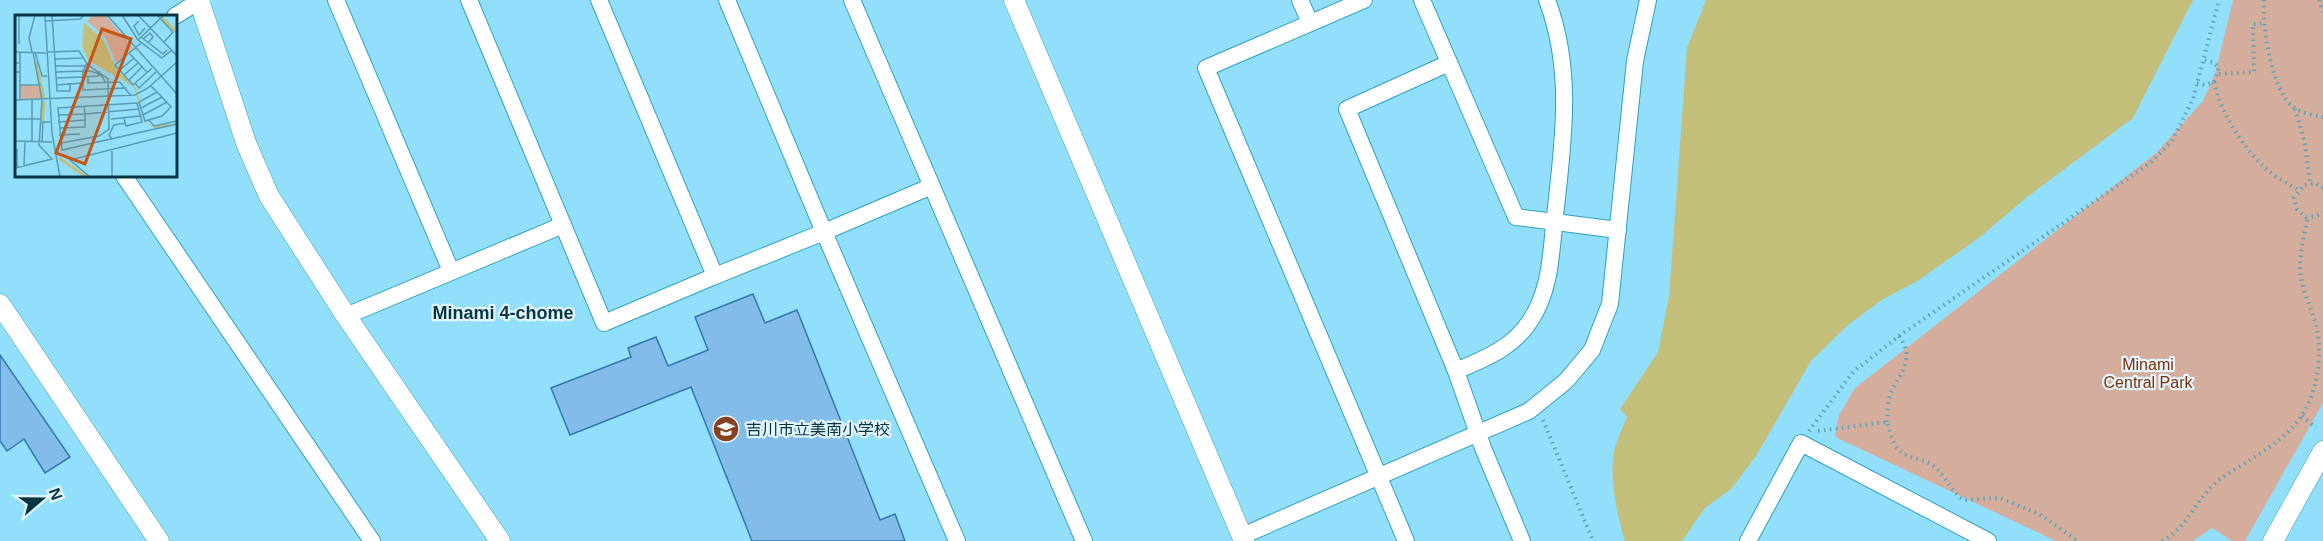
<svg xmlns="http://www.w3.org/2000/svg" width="2323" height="541" font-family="Arial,'Noto Sans JP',sans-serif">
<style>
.green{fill:#d5ad9c}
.water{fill:#c4be7b}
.building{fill:#84bce9;stroke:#3179ad;stroke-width:1.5}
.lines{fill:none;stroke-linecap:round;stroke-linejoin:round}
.minor-casing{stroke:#329fc1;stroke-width:18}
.tertiary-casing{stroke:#329fc1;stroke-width:21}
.path{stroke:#5ea1b8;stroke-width:4;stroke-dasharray:1.5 4.5;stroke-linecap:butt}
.minor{stroke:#fff;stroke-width:16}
.tertiary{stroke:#fff;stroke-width:20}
.labels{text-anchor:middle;stroke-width:4.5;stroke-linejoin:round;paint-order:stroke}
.park-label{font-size:16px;fill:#7f3209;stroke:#e4f6fd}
.poi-label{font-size:16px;fill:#063644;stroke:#e4f6fd;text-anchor:start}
.neighbourhood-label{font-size:18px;font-weight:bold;fill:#063644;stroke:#e4f6fd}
.inset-river{fill:none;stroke:#c4be7b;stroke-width:3}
.inset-road{fill:none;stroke:#599bb2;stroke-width:1.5}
.view{fill:#c65414;fill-opacity:0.15;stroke:#c65414;stroke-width:3}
.inset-edge{fill:none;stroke:#063644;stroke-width:3}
</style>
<rect width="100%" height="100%" fill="#91dffb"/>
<path class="green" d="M2233,0H2323V403L2245,541H2232L2212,528L2193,541H2056L1835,437L1839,415L1855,388L2156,153L2203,101L2215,74Z"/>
<path class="water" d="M1706,0H2193L2133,118L2027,197L1980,237L1919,280L1880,301L1847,326L1811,361L1756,456L1731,489L1705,508L1682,541H1625C1617,515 1608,474 1615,448C1618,437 1623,427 1627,417L1620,409L1658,352L1669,296L1687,48Z"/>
<g class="building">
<path d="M753,294L765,323L797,310L880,520L895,514L905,541H752L691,387L570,435L551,388L631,357L628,348L656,337L668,366L708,350L695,317Z"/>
<path d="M0,355L70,457L45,473L24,439L7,451L0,441Z"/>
</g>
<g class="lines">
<defs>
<g id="minor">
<path d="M336,0L451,271"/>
<path d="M469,0L604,323L715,276L599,0"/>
<path d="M727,0L824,232L932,186"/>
<path d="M852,0L1084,541"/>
<path d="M1300,0L1310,23"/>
<path d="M1364,0L1206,68L1406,541"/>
<path d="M1422,0L1516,217L1618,230"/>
<path d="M175,16L201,0"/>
<path d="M1449,63L1347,109L1456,371L1483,448L1522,541"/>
<path d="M124,176L372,541"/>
<path d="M715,276L824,232L957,541"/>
<path d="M346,316L563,225"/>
<path d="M1456,371C1484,359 1513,348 1530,321C1551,290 1551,252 1555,216C1563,143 1574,71 1547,0"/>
<path d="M1242,536L1529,411L1566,381L1592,350L1610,304L1635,61L1648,0"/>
<path d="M1748,541L1801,443L1988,541"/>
</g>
<g id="tertiary">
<path d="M199,0L246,143L269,196L346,316L500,541"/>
<path d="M1014,0L1244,541"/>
<path d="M0,304L159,541"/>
<path d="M2273,541L2323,451"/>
</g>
</defs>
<use href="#minor" class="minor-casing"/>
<use href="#tertiary" class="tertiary-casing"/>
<g class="path">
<path d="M2264,0C2262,26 2271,84 2289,103C2297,112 2311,115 2323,117"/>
<path d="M2319,0L2323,12"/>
<path d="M2219,74L2254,72L2253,24L2264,23"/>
<path d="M2214,82C2220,111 2242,146 2263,166C2273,176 2287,183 2298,190"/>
<path d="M2197,83L2205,85L2214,82L2219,68L2213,62L2203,60"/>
<path d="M2295,109L2305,143L2310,183"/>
<path d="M2323,188L2315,183L2304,185L2294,198L2297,209L2306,217L2317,216L2323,213"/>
<path d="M2302,416L2316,428"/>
<path d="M1543,420L1593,541"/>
<path d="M1887,422C1888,413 1887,402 1891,393C1900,372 1916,359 1899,336"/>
<path d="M1809,431L1853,372L1899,336L2150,163L2172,141L2193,99L2219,0"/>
<path d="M1818,431L1887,422C1890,431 1892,442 1898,449C1907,459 1922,458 1932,465C1945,474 1953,495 1964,500L2000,498L2039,514L2078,541"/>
<path d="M2162,541C2187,529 2196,498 2218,481C2242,463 2271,450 2292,428C2316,403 2323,361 2317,329C2313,311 2303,294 2301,276C2298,256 2304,236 2308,217"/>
</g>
<use href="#minor" class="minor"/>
<use href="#tertiary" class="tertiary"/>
</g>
<defs>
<symbol id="school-disc" viewBox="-11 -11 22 22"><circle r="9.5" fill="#884120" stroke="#e4f6fd"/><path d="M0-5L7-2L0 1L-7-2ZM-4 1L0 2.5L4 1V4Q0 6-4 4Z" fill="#fff"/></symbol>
</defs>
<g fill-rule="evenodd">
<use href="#school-disc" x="711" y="414" width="30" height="30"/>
</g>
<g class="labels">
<g class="park-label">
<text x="2148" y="370">Minami<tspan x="2148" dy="18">Central Park</tspan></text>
</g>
<g class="poi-label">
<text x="746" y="435">吉川市立美南小学校</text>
</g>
<g class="neighbourhood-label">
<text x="503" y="319">Minami 4-chome</text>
</g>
</g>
<g transform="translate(15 15)">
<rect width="162" height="162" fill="#91dffb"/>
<path d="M78,0H90L118,33L101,48L90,22L72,6ZM5,70L25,71L26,84H5Z" fill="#d5ad9c"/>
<path d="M69,7L89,26L103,58L108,60L121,73L130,107L138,111L162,108L140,113L129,107L119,72L73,45L67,32Z" fill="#c4be7b"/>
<path class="inset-river" d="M146,2L162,17M21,48L29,84M27,110L29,86M44,143L71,162"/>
<path class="inset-road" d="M30,0L37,118L45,162M37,0L42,76H55V69M92,0L162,79M107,0L123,25L147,43L157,35M123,0L162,41M142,0L158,17L149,27M31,6L65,4L69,0M124,6L119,11L124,20L130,13M126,22L148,39L152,35M128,24L135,18L138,22L133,28M123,25L149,0M126,28L100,50L118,70L137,53M4,29V0M0,37L31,38M17,37L14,23L20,0M18,37L27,85M20,37L27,61H32M32,37L64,36L73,50L93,64L94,114L84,121L46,128M115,39L132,57M40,44L68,43M40,51H70M105,55L119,43M85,56L84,59L83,61L68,62V56H76L78,57L84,59L86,61H87L90,67M5,57H0V48H5M41,57L68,56L72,48M109,60L123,48M73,62V68L105,67L116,81M41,63L68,62V75L112,73M114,65L127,52M120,68L124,73L141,57M5,70H26M41,70L68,68M136,71L147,82L156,92L147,101L130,106L124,87L142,77M0,85L120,80L133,73L162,47M5,85V37M126,93L147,82M43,100L70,99L69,92M128,100L152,87M109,103L111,111L127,107L122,88L43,93L47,135L162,109M0,104H25M96,104L125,101M70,105V99L124,94M134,105L139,111L162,106M43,107L70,105V112L44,113M44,120L65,119M97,124L94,120L99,110L111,108M0,126L37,127M27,126L28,107H35M17,127V85M97,134V162M9,151L10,127M0,153L37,144L24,130L27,85M2,153V134M75,162L55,145L162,118"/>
<path class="view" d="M87,14L116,24L70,149L41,138Z"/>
<rect width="162" height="162" class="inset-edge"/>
</g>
<g transform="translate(42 499) rotate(70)" stroke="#e4f6fd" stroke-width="4.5" paint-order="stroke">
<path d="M0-4.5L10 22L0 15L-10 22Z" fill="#063644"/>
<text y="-9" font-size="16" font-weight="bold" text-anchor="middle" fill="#063644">N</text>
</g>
</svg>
